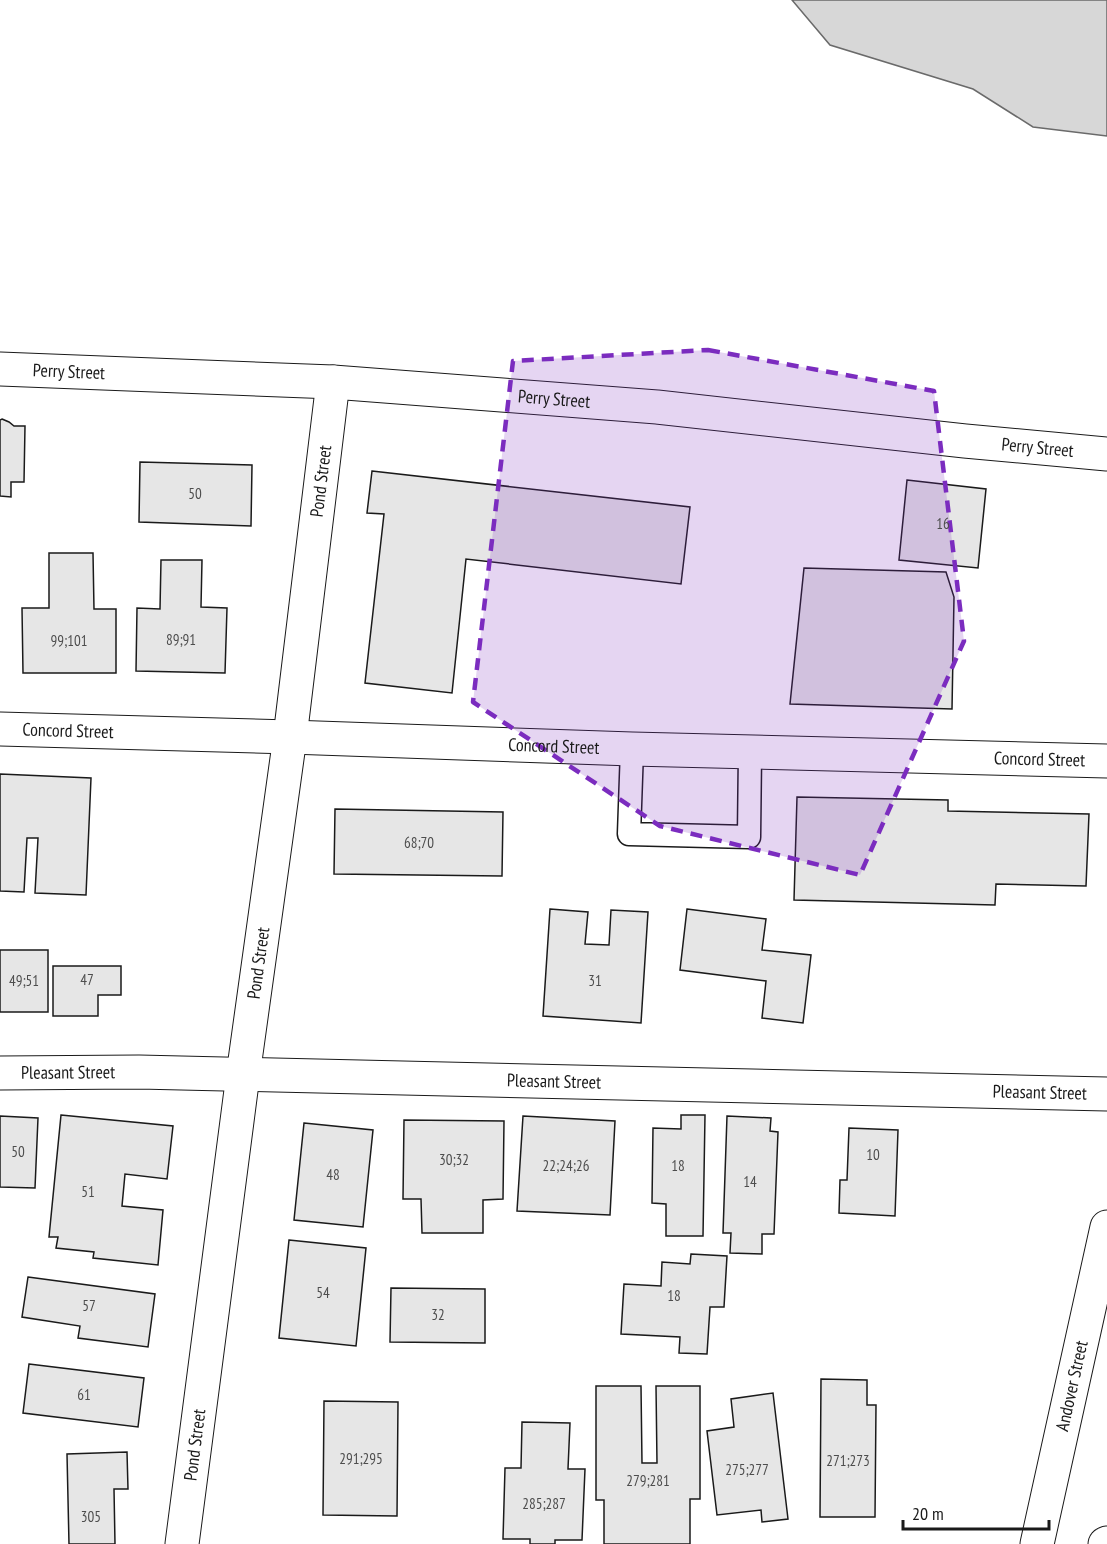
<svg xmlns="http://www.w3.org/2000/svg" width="1107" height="1544" font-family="'PT Sans Narrow',sans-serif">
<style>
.water{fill:#d7d7d7;stroke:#6a6a6a;stroke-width:1.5}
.building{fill:#e6e6e6;stroke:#1a1a1a;stroke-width:1.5}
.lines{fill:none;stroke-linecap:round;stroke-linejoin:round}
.lane-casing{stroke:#1a1a1a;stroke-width:25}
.street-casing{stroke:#1a1a1a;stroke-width:35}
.secondary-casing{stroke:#1a1a1a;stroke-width:35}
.lane{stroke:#fff;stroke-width:22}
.street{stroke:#fff;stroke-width:33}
.secondary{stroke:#fff;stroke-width:33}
.marked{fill:#7b2cbf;fill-opacity:0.2;stroke:#7b2cbf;stroke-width:4.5;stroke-dasharray:12 8;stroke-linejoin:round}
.labels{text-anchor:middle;stroke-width:4.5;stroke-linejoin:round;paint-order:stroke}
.number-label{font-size:15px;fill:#4d4d4d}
.street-label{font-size:18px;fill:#1a1a1a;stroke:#fff}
</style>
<rect width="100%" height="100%" fill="#fff"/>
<path class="water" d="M792,0H1107V136L1033,127L973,89L830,45Z"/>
<g class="building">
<path d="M2,419L9,422L14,426H25L24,482H11V497L0,496V420Z"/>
<path d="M140,462L252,465L251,526L139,522Z"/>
<path d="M372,471L690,507L681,584L466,559L452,693L365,683L384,514L367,513Z"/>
<path d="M907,480L986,489L978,568L899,560Z"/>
<path d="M49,553H93L94,609H116V673H23L22,608H49Z"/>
<path d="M161,560H202L201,607L227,608L225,673L136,671L137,608L160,609Z"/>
<path d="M804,568L946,572L954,597L952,709L790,704Z"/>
<path d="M0,774L91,778L86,895L35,893L38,838H27L24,892L0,891Z"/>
<path d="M797,797L948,800V811L1089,814L1086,886L996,884L995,905L794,900Z"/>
<path d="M335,809L503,812L502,876L334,874Z"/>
<path d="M550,909L588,912L585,944L609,945L611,910L648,912L641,1023L543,1016Z"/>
<path d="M687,909L766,919L762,950L811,955L803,1023L762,1018L766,981L680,970Z"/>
<rect x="0" y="950" width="48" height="62"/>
<path d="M53,966H121V995H98V1016H53Z"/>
<path d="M61,1115L173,1126L167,1179L125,1174L122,1206L163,1210L158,1265L93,1258L94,1252L56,1248L58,1237H49Z"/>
<path d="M681,1115H705L703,1236H666V1204L652,1203L653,1128L681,1129Z"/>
<path d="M0,1116L38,1118L35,1188L0,1187Z"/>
<path d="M523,1116L615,1121L610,1215L517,1211Z"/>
<path d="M727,1116L771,1118L770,1131L778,1132L774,1234H762V1254L730,1253L731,1233H723Z"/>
<path d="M404,1120L504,1121L503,1199L483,1200V1233H422L421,1199H403Z"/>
<path d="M304,1123L373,1130L363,1227L294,1220Z"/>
<path d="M849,1128L898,1130L895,1216L839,1213L840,1180H847Z"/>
<path d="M289,1240L366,1248L356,1346L279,1338Z"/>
<path d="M691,1254L727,1256L724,1307H710L707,1354L679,1353L680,1337L621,1334L624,1284L661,1286L662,1262L690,1264Z"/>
<path d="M28,1277L155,1294L148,1347L78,1338L80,1326L22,1317Z"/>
<path d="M391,1288L485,1289V1343L390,1342Z"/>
<path d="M29,1364L144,1378L138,1427L23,1413Z"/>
<path d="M821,1379L867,1380V1405H876L875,1517H820Z"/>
<path d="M596,1386H641L642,1463H657L656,1386H700V1499H690V1544H604V1500H596Z"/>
<path d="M773,1393L788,1519L762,1522L761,1510L717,1515L707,1431L734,1427L731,1399Z"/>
<path d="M324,1401L398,1402L397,1516L323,1515Z"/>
<path d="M522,1422L570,1423L568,1469H585L582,1540H555V1544H530V1539H503L505,1468H521Z"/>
<path d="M127,1452L128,1489H114L115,1544H69L67,1454Z"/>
</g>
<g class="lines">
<defs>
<path id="lane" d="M632,749L629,834L749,837L750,752"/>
<g id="street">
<path id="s1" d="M0,369L333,382L657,407L965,441L1107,454"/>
<path id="s2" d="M0,729L290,737L632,749L1107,761"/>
<path id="s3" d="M0,1073L139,1072L1107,1094"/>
<path id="s4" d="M182,1544L243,1075L290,737L333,382"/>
</g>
<g id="secondary">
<path id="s5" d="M1037,1544L1107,1227"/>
<path d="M1105,1544L1107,1543"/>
</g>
</defs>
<use href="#lane" class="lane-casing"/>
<use href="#street" class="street-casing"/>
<use href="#secondary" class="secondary-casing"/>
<use href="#lane" class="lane"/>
<use href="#street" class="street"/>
<use href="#secondary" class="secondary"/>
</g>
<path class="marked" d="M708,350L934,391L964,641L860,875L660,826L473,702L513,361Z"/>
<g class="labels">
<g class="number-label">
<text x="195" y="499">50</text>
<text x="943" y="529">16</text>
<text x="181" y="645">89;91</text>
<text x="69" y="646">99;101</text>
<text x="419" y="848">68;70</text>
<text x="87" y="985">47</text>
<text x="24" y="986">49;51</text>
<text x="595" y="986">31</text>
<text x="18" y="1157">50</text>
<text x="873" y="1160">10</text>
<text x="454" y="1165">30;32</text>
<text x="566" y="1171">22;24;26</text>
<text x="678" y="1171">18</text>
<text x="333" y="1180">48</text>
<text x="750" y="1187">14</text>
<text x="88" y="1197">51</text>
<text x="323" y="1298">54</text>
<text x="674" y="1301">18</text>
<text x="89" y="1311">57</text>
<text x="438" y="1320">32</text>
<text x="84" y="1400">61</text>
<text x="361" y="1464">291;295</text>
<text x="848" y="1466">271;273</text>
<text x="747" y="1475">275;277</text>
<text x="648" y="1486">279;281</text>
<text x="544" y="1509">285;287</text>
<text x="91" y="1522">305</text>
</g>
<g class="street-label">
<text dy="6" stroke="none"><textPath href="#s1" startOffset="69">Perry Street</textPath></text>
<text dy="6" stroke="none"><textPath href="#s1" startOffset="555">Perry Street</textPath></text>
<text dy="6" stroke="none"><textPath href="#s1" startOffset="1041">Perry Street</textPath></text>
<text dy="6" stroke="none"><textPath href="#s4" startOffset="1072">Pond Street</textPath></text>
<text dy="6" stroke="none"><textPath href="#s2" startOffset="68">Concord Street</textPath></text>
<text dy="6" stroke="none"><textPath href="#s2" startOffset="554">Concord Street</textPath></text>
<text dy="6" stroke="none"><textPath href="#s2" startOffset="1040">Concord Street</textPath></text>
<text dy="6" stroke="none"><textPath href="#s4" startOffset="586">Pond Street</textPath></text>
<text dy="6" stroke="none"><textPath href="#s3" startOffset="68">Pleasant Street</textPath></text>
<text dy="6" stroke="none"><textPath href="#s3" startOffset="554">Pleasant Street</textPath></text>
<text dy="6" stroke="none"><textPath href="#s3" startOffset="1040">Pleasant Street</textPath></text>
<text dy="6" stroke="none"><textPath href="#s5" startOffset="162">Andover Street</textPath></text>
<text dy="6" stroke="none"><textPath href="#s4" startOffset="100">Pond Street</textPath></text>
</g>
</g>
<path d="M903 1520v9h146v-9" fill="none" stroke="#1a1a1a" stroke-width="3"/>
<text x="912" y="1520" font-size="18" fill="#1a1a1a" stroke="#ffffff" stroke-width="4.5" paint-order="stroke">20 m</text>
</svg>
